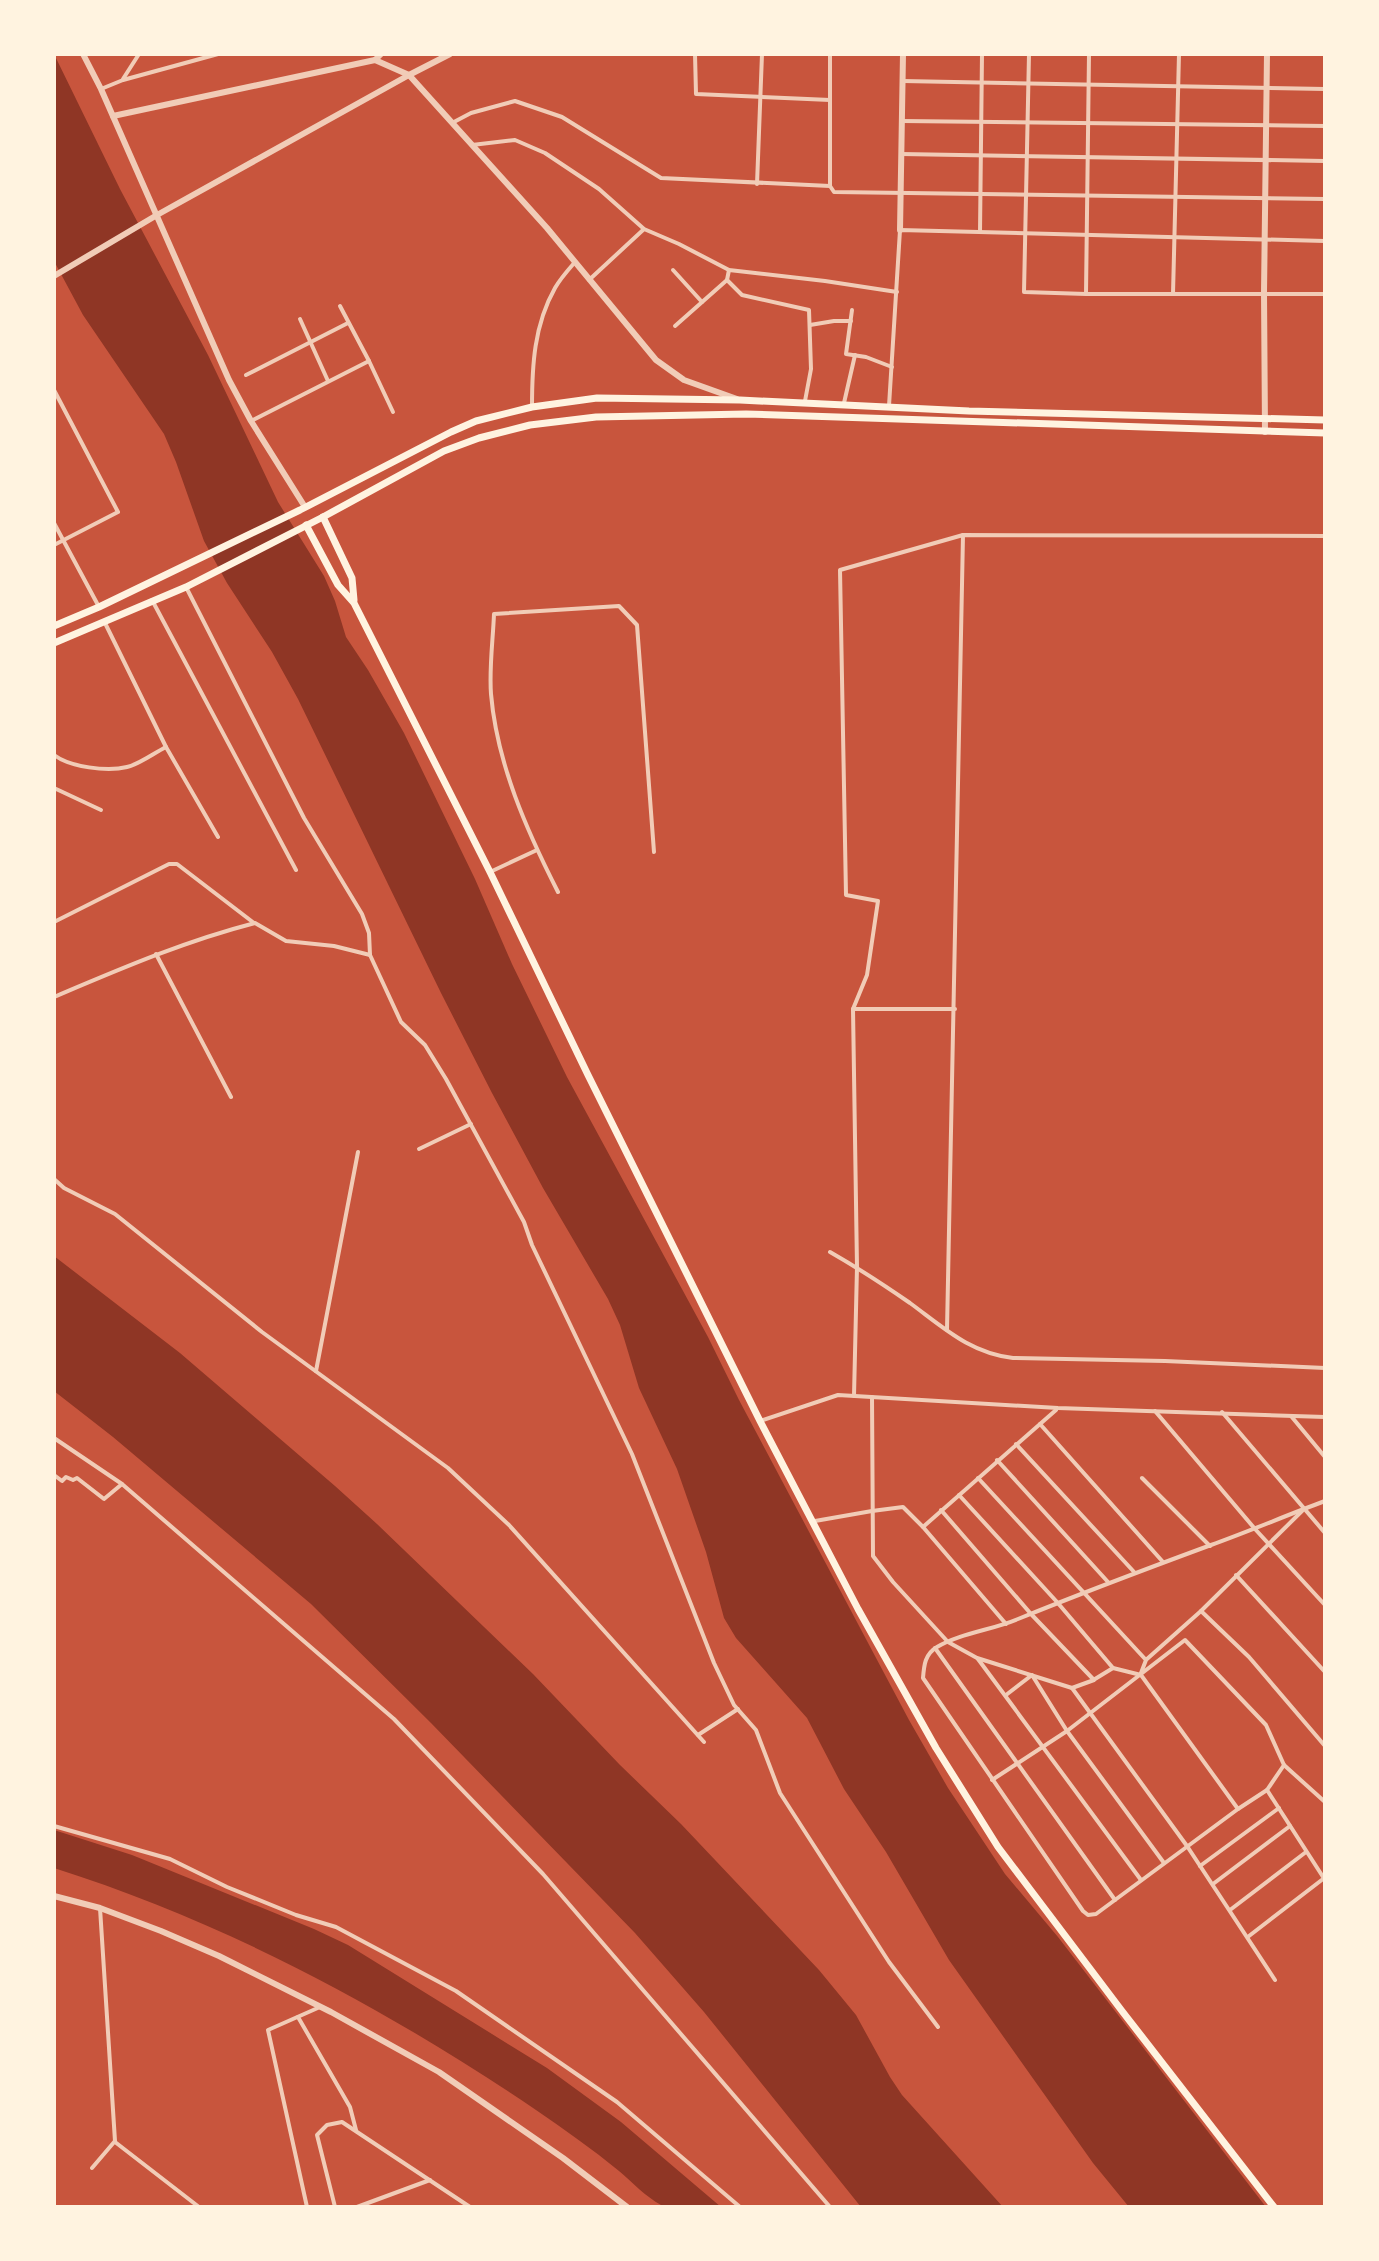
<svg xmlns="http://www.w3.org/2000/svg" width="1379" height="2261" font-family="'IBM Plex Sans',sans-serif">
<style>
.water{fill:#8f3625}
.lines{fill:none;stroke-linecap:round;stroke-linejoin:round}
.minor{stroke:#f1ccb7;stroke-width:4}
.tertiary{stroke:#f1ccb7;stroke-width:6}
.primary{stroke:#fff3e0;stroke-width:7}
.trunk{stroke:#fff3e0;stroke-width:7}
</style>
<rect width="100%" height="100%" fill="#c8553d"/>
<g class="water">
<path d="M54,54L120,189L208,355L278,502L324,576L335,601L346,637L368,670L404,733L475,879L512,964L567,1077L708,1337L739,1400L909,1720L948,1788L1005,1874L1058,1937L1266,2207H1129L1093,2163L949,1960L886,1852L844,1789L807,1718L736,1638L724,1618L706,1552L677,1469L639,1388L620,1325L608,1299L543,1188L492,1093L441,993L298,699L272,652L227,583L204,541L176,462L164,434L83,315L54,261Z"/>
<path d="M54,1256L180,1353L335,1486L377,1524L533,1674L620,1765L681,1824L819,1970L856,2015L890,2077L902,2095L1003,2207H861L704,2012L635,1933L431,1723L311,1604L113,1437L54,1391Z"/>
<path d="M54,1830L132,1855L314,1929L348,1945L547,2068L621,2122L721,2207C708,2207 672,2211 661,2205C646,2197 632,2182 619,2171C592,2149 564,2129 536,2110C387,2009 225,1922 54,1868Z"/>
</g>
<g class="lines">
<g class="minor">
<path d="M695,54L696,94L830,100"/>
<path d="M830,54V186"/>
<path d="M1029,54L1024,292L1086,294H1325"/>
<path d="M123,79L139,54"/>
<path d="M903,81L1325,89"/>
<path d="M101,89L123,80L218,54"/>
<path d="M902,121L1325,126"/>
<path d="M452,123L471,113L515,101L562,117L661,178L830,186L834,192L1325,199"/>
<path d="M472,145L515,140L545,153L599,189L644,229L679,244L729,270L825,281L897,292"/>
<path d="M901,154L1325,161"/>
<path d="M757,184L762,54"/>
<path d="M980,232L982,54"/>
<path d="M673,270L702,302"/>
<path d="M589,280L643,230"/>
<path d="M727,280L742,295L809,310L811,369L805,401"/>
<path d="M1086,294L1089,54"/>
<path d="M1173,294L1179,54"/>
<path d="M340,306L369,361L393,412"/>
<path d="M852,310L846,354L866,357L892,367"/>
<path d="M300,319L328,381"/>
<path d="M810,325L834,321H851"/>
<path d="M675,326L727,280L729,270"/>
<path d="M246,375L348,323"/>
<path d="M54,390L118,512L54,545"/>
<path d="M844,403L855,355"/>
<path d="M889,406L900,230L1325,241"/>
<path d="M532,407C532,366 534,325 555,288C560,279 568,270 575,262"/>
<path d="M251,421L369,361"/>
<path d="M54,523L99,607"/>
<path d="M186,587L304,818L362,914L369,933L370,955L401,1022L425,1045L446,1079L524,1222L532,1245L632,1454L714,1663L734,1705L756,1730L780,1793L889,1962L938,2027"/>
<path d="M152,600L296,870"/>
<path d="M105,623L166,747L218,837"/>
<path d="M54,755C70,767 107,772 127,767C140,764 154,753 166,747"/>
<path d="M54,788L101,810"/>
<path d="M490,872L537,850"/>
<path d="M558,892C527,831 497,764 491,694C489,668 493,640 494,614L619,606L637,625L654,852"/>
<path d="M54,922L169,864H177L254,923"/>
<path d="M156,954L231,1097"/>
<path d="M54,997C120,969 185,941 255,923L286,941L334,946L370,955"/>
<path d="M853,1009L867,975L878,901L846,895L840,570L963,535L1325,536"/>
<path d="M419,1149L471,1124"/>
<path d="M54,1179L64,1188L115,1214L262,1332L448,1468L509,1525L704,1742"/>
<path d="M830,1252C858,1268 884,1285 910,1303C944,1328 970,1353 1013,1358L1165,1361L1325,1368"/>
<path d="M947,1330L963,535"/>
<path d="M316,1371L358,1152"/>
<path d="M854,1396L857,1267L853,1009H955"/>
<path d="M872,1397L873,1556L893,1582L948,1642L977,1658L1072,1688L1187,1846L1275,1980"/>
<path d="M1155,1411L1255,1529L1325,1605"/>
<path d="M1222,1412L1325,1533"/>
<path d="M1291,1416L1325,1457"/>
<path d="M760,1421L838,1395L1058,1408L1325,1417"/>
<path d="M1040,1424L1163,1562"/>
<path d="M54,1438L122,1484L394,1719L543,1874L830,2207"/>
<path d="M1016,1444L1135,1573"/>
<path d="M997,1460L1108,1582"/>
<path d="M54,1475L62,1481L66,1477L73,1480L77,1478L104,1499L122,1484"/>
<path d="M978,1478L1146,1660L1141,1673"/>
<path d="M1142,1478L1210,1546"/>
<path d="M959,1495L1057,1602L1113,1668L1141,1675L1238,1809"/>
<path d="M941,1510L1031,1614L1094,1680L1072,1688"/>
<path d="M815,1521L872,1511L903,1507L923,1527L1006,1624"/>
<path d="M923,1527L1056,1410"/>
<path d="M1236,1575L1325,1672"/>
<path d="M1201,1611L1249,1657L1325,1746"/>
<path d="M935,1648L1115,1900"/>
<path d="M978,1659L1141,1880"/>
<path d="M1147,1659L1201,1611L1302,1511"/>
<path d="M1095,1679L1113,1668"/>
<path d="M1006,1695L1032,1675L1067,1731L1164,1863"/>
<path d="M698,1735L738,1709"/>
<path d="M1284,1765L1267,1790L1238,1809L1096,1914L1088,1915L1083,1911L923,1678C924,1665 925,1654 937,1647C961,1633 992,1630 1018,1619C1082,1593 1146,1569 1211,1545C1250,1531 1287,1515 1325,1501"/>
<path d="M992,1780L1067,1731L1185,1640L1266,1725L1284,1765L1325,1802"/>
<path d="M1267,1790L1325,1880"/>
<path d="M54,1826L170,1859L227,1887L296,1915L336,1927L456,1991L617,2102L740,2207"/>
<path d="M1200,1866L1279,1808"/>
<path d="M1213,1884L1290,1826"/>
<path d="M1230,1910L1306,1852"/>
<path d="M1249,1936L1323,1879"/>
<path d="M298,2017L350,2107L356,2130"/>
<path d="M115,2142L199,2207"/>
<path d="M92,2168L115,2141L100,1908"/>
<path d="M307,2207L268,2030L320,2007"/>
<path d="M335,2207L317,2135L327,2125L342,2122L470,2207"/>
<path d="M357,2207L430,2180"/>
</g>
<g class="tertiary">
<path d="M83,54L101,89L229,380L251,421L305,507"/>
<path d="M375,60L409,75L547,228L656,360L684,380L737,399"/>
<path d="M113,116L375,60L381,54"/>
<path d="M900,230L903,54"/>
<path d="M54,276L157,215L409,75L450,54"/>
<path d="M1265,432L1264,293L1267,54"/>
<path d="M54,1896L100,1908L161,1931L219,1956L331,2012L439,2072L563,2158L627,2207"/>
</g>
<g class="primary">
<path d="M323,517L352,578L354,600"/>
<path d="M306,525L338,585L354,603L490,872L588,1075L760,1421L858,1609L936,1748L998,1847L1122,2011L1274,2207"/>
</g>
<g class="trunk">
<path d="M54,626L99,607L300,510L451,432L476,421L532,407L597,398L740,400L969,411L1325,420"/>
<path d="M54,643L186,587L323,517L444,451L479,438L530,425L596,417L746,414L1325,433"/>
</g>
</g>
<rect width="1379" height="2261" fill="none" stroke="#fff3e0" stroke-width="112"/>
</svg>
